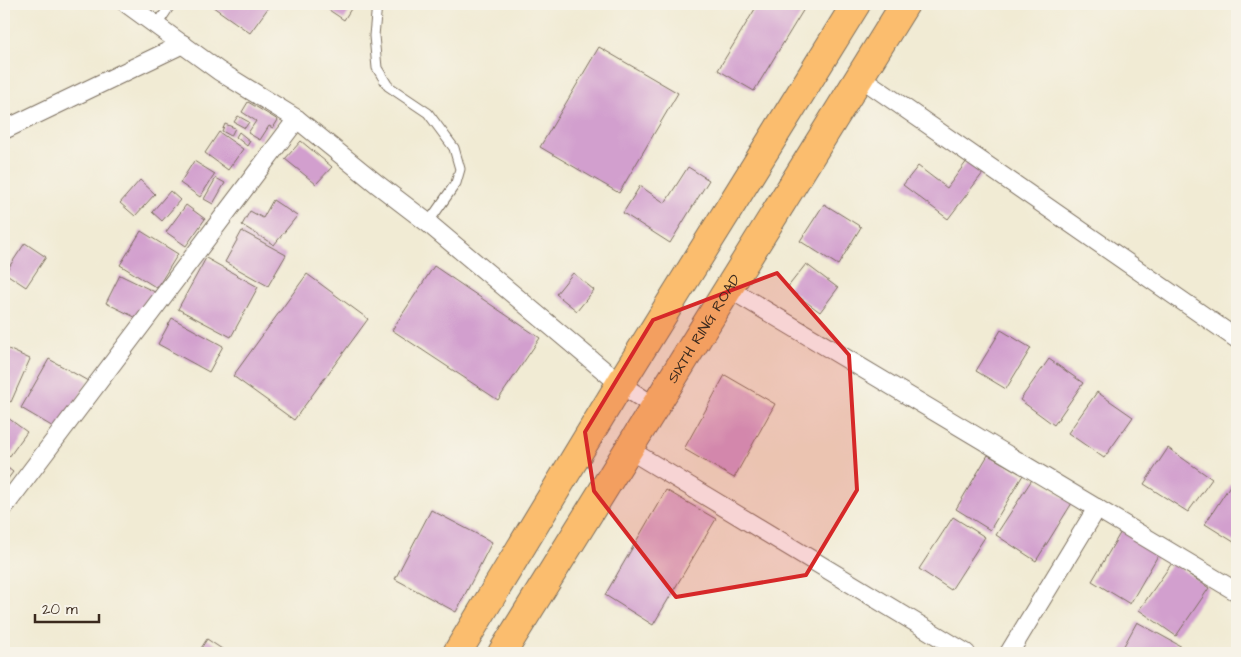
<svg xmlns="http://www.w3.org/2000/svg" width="1241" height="657" font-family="'Architects Daughter',sans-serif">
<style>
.building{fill:#d29fce}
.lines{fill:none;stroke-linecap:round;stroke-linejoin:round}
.lane-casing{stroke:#7b6e5e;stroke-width:11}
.street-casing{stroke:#7b6e5e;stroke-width:20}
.highway-casing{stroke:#7b6e5e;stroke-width:30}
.lane{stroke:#fff;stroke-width:9}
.street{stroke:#fff;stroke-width:18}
.highway{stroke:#fbbd6e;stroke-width:28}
.marked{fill:#d62828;fill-opacity:0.2;stroke:#d62828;stroke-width:4;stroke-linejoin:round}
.labels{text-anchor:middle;stroke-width:5;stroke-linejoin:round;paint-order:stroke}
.street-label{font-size:15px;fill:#3b2a1e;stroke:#f7f3e8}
</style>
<rect width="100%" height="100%" fill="#f7f3e8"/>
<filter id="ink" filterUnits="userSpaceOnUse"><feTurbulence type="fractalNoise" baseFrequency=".02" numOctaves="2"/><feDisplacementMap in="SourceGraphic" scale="10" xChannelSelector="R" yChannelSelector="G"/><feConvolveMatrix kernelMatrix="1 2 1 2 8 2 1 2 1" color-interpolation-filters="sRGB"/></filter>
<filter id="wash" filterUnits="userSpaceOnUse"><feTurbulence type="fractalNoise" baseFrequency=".0096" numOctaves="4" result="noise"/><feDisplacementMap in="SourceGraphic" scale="20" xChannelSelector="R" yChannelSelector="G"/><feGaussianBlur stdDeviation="1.12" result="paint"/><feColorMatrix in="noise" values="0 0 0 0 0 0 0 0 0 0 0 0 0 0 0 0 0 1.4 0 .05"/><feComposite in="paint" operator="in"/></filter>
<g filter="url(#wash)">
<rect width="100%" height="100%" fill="#f1ebd4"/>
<g id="blocks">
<g class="building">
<path d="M209,4H271L250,33Z"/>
<path d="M320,4H354L344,20Z"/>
<path d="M758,4H807L754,91L718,70Z"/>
<path d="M599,47L678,93L619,193L540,147Z"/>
<path d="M248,102L278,120L273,128L269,126L260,140L248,133L256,121L242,112Z"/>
<path d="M238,116L249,122L245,128L234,122Z"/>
<path d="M225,124L235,128L231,136L222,131Z"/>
<path d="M219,132L243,149L228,170L205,153Z"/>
<path d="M239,132L250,141L247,146L236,137Z"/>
<path d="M301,141L332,167L316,184L285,159Z"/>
<path d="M194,161L215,174L200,197L180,183Z"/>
<path d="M967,161L983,173L948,219L903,185L918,166L947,188Z"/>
<path d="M688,167L709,180L670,243L623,213L640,186L665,203Z"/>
<path d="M216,178L225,183L213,204L204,199Z"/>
<path d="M140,180L155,194L135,216L120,203Z"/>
<path d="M170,191L180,200L162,221L152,212Z"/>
<path d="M273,200L297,216L274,245L242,225L250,211L263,218Z"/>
<path d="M824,204L861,227L838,265L800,241Z"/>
<path d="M186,205L205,219L186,246L166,232Z"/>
<path d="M141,231L178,254L157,288L120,265Z"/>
<path d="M242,231L286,255L268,286L225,262Z"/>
<path d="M25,243L46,257L26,287L5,273Z"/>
<path d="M206,258L258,287L231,337L178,309Z"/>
<path d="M806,264L838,288L820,312L787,288Z"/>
<path d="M434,266L540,338L498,400L392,330Z"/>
<path d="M573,273L594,290L577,311L556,294Z"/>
<path d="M307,274L368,319L294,420L233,376Z"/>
<path d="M120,275L157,293L143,321L106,303Z"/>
<path d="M172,318L223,346L209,372L158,344Z"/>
<path d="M1001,330L1031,348L1006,389L976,371Z"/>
<path d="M4,347L30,359L11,402L4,398Z"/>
<path d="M49,359L88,381L60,431L21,408Z"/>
<path d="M1049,359L1083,383L1054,425L1020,400Z"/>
<path d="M725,375L775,404L734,478L684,449Z"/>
<path d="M1097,392L1133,417L1104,458L1068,433Z"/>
<path d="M4,415L27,432L9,457L4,453Z"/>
<path d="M1168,448L1212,479L1188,512L1144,484Z"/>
<path d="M988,455L1023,475L990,530L956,509Z"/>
<path d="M4,465L13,472L4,484Z"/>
<path d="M1033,478L1072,503L1036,561L996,535Z"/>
<path d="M1231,484L1237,488V544L1205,524Z"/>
<path d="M666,490L716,519L653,625L605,595Z"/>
<path d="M431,510L492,542L456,612L395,579Z"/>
<path d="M953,517L985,537L951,590L919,569Z"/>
<path d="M1122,530L1160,552L1130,604L1092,581Z"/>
<path d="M1172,563L1209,588L1176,636L1139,610Z"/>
<path d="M1137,622L1184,648L1181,653H1120Z"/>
<path d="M207,639L228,653H198Z"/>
</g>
</g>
</g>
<g filter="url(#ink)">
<use href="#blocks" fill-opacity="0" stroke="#7b6e5e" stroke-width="1"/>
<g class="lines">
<defs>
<g id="lane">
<path d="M377,4L374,36L377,68L388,86L428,113L454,148L460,169L456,183L428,223"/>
<path d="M157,25L171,4"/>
</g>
<g id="street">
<path d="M127,4L219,71L297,119L377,184L428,223L620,384L654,406"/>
<path d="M860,77L1237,339"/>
<path d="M4,130L183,44"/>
<path d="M728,288L1237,592"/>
<path d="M628,449L966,653"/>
<path d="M4,507L297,119"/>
<path d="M1009,653L1097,508"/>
</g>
<g id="highway">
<path d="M457,653L620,384L856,4"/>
<path id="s1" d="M502,653L905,4"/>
</g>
</defs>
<use href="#lane" class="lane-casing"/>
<use href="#street" class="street-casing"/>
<use href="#highway" class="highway-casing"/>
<use href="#lane" class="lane"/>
<use href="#street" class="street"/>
<use href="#highway" class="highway"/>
</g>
</g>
<path class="marked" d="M777,273L849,355L857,490L806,575L676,597L594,491L585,432L653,320Z"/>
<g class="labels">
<g class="street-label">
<text dy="5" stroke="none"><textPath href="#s1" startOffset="382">SIXTH RING ROAD</textPath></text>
</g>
</g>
<rect width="1241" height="657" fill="none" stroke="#f7f3e8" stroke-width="20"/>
<path d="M35 614v8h64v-8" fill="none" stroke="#3b2a1e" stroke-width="2.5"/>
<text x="42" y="614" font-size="15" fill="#3b2a1e" stroke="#f7f3e8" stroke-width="4" paint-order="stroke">20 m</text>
</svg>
